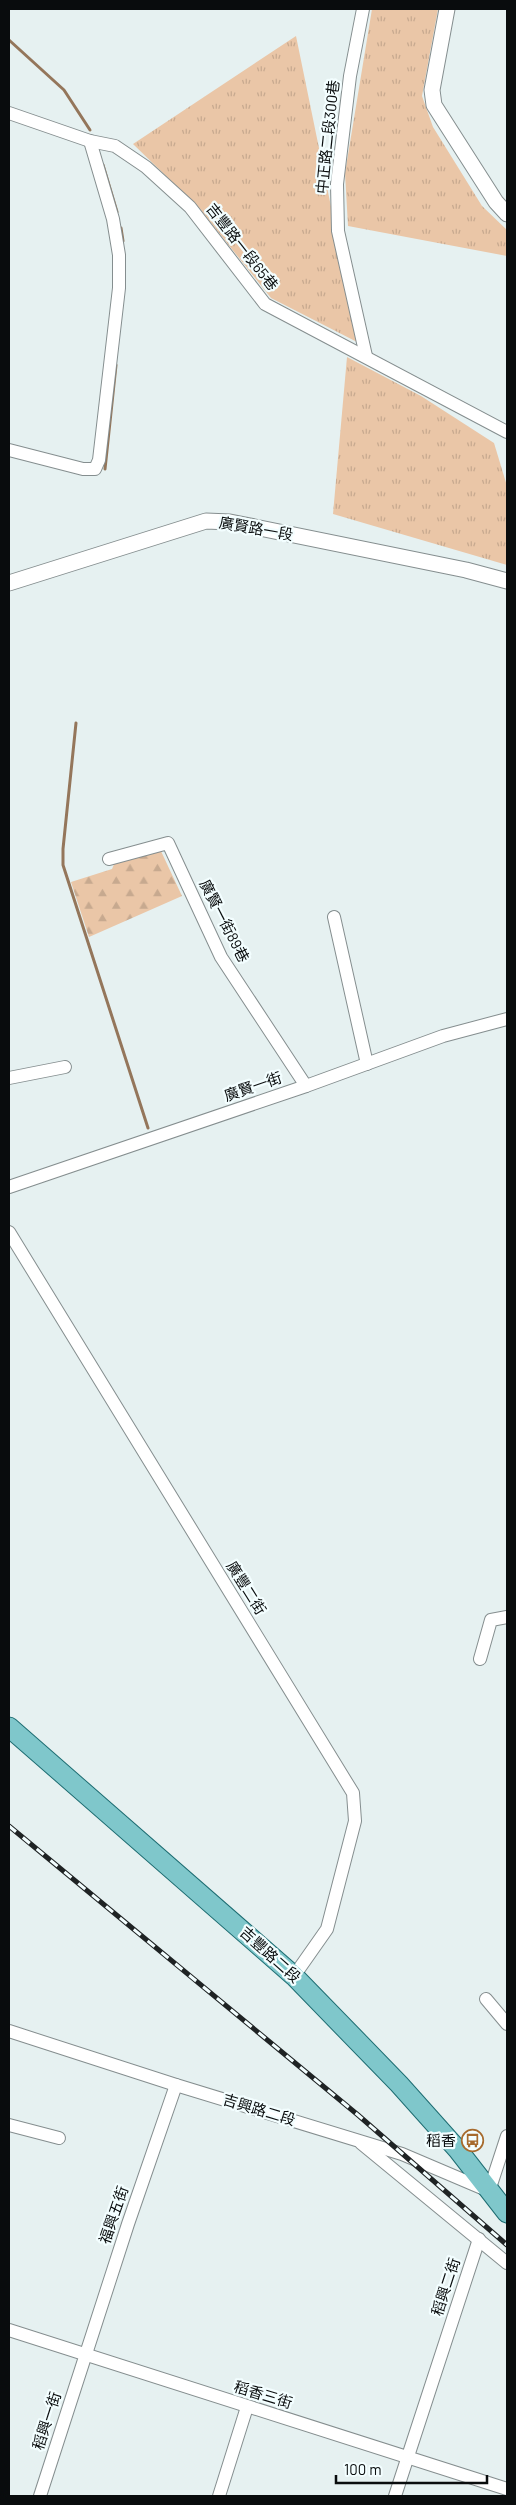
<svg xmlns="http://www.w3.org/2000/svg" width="516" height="2505" font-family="Barlow,'Noto Sans TC',sans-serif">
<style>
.grass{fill:url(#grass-tufts)}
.forest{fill:url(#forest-firs)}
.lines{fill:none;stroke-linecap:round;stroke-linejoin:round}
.stream{stroke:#94765b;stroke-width:3}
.minor-casing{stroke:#858e8f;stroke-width:14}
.tertiary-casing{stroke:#858e8f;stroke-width:17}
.primary-casing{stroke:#1e6d72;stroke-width:21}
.minor{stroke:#fff;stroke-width:12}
.tertiary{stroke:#fff;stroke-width:15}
.primary{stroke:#7fc7cb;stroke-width:19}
.rail-casing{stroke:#1f2324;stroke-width:5}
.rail{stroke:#f3feff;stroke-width:3;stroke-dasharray:9;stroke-linecap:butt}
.labels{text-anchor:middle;stroke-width:4.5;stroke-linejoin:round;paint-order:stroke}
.street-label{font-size:15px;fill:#090c0d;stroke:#f3feff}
.poi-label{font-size:15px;fill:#090c0d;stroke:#f3feff;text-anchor:end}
</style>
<defs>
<pattern id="grass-tufts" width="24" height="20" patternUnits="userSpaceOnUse" patternTransform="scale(1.25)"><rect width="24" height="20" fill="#eac6a7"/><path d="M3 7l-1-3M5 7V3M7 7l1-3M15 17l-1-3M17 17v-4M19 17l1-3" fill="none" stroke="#c7a98f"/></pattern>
<pattern id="forest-firs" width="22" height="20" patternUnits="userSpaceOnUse" patternTransform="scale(1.25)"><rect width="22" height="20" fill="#eac6a7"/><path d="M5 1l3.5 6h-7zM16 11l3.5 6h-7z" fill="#c7a98f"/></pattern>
</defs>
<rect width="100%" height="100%" fill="#e6f1f1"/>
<g class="grass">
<path d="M372,9H438L422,96L433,127L482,206L507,230V256L348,226L345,173Z"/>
<path d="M296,36L359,343L271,298L199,208L133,144Z"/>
<path d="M347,357L421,396L494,443L507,486V565L333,514Z"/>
</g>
<path class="forest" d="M160,849L182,896L89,937L71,882L112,869L115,862Z"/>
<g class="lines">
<g class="stream">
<path d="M9,40L64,90L90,130"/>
<path d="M103,165L117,212"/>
<path d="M121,228L123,241"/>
<path d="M105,469L116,365"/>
<path d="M76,723L63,849V865L148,1128"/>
</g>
<defs>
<g id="minor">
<path d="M363,9L350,76L337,184L338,231L366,356"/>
<path d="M9,113L90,141L115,146L146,167L190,207L265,304L507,432"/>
<path d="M9,450L83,469H95L99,460L119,288V255L113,219L90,141"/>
<path d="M109,859L168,843L221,957L306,1086"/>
<path d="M334,917L367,1064"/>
<path d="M9,1078L65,1067"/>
<path d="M9,1187L306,1086L443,1036L507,1019"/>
<path d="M9,1232L353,1793L355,1821L327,1929L294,1976"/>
<path d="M480,1659L491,1620L507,1617"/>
<path d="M486,1999L507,2024"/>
<path d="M9,2031L176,2085L402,2154L489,2191L507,2136"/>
<path d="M9,2125L59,2138"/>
<path d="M361,2143L507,2263"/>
<path d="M9,2330L507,2489"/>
<path d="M40,2496L128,2224L176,2085"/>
<path d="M219,2496L247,2407"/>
<path d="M395,2496L479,2239"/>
</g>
<g id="tertiary">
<path d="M447,9L432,90L434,105L496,202L507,214"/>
<path d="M9,583L206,521L230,522L466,570L507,581"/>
</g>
<path id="primary" d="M9,1727L294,1976L399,2084L458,2150L507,2213"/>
</defs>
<use href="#minor" class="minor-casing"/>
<use href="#tertiary" class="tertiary-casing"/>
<use href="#primary" class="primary-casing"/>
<use href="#minor" class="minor"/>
<use href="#tertiary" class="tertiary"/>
<use href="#primary" class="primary"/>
<defs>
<path id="rail" d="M9,1826L358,2115L507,2245"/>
</defs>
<use href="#rail" class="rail-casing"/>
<use href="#rail" class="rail"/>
</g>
<defs>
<symbol id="bus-ring" viewBox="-11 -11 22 22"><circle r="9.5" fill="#f3feff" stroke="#a76b2e" stroke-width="1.5"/><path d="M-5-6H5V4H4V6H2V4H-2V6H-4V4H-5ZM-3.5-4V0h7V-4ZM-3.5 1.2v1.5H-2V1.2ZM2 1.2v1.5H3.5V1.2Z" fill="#a76b2e"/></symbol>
</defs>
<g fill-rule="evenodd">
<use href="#bus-ring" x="460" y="2128" width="25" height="25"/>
</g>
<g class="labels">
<g class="street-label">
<text transform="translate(328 137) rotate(-84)" y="5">中正路二段300巷</text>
<text transform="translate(242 247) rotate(52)" y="5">吉豐路一段65巷</text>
<text transform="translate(256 529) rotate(10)" y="5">廣賢路一段</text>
<text transform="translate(224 921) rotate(63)" y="5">廣賢一街89巷</text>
<text transform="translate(253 1087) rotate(-19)" y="5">廣賢一街</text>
<text transform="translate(246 1588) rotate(58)" y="5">廣豐二街</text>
<text transform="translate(270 1955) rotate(42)" y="5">吉豐路二段</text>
<text transform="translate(259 2110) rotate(17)" y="5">吉興路二段</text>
<text transform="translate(114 2215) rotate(-71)" y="5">福興五街</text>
<text transform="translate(446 2287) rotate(-72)" y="5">稻興二街</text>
<text transform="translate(263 2395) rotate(17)" y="5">稻香三街</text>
<text transform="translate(47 2421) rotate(-72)" y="5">稻興一街</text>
</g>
<g class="poi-label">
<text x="456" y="2146">稻香</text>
</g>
</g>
<rect width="516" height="2505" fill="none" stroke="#090c0d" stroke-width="20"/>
<path d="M336 2475v8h151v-8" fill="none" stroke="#090c0d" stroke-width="2.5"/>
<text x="344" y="2475" font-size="15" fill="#090c0d" stroke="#f3feff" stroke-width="4" paint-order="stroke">100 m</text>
</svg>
